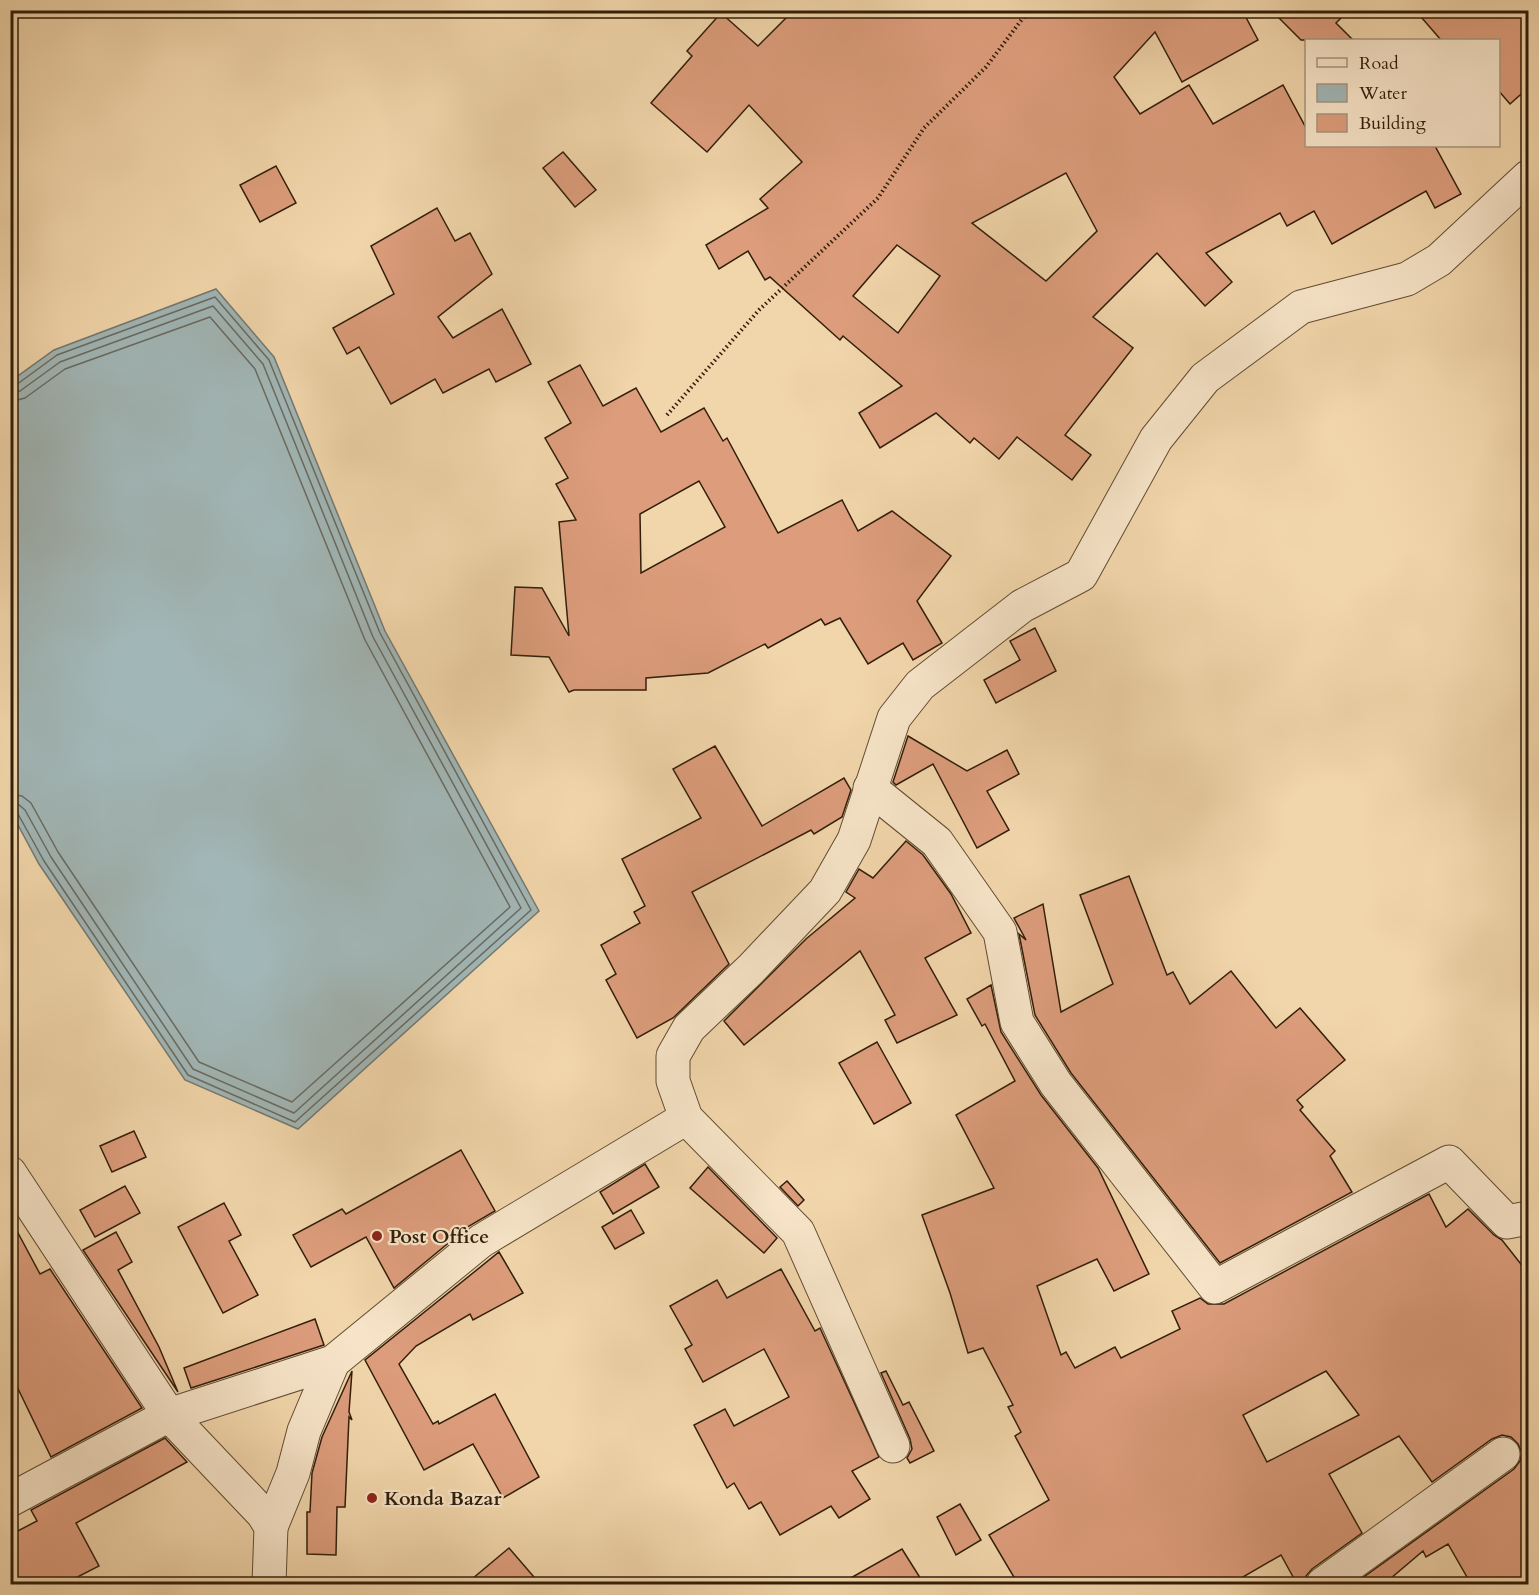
<svg xmlns="http://www.w3.org/2000/svg" width="1539" height="1595" font-family="Cardo,serif">
<style>
.water{fill:#a1b6b6;stroke:#747971;stroke-width:1.5}
.lines{fill:none;stroke-linecap:round;stroke-linejoin:round}
.shore{stroke:#696a60;stroke-width:1.5}
.building{fill:#dd9d7c;stroke:#311e0a;stroke-width:1.5;fill-rule:evenodd}
.minor-casing{stroke:#614c32;stroke-width:35}
.tertiary-casing{stroke:#614c32;stroke-width:35}
.path{stroke:#311e0a;stroke-width:4;stroke-dasharray:1.5 3;stroke-linecap:butt}
.minor{stroke:#f7e4c8;stroke-width:33}
.tertiary{stroke:#f7e4c8;stroke-width:33}
.poi-dot{fill:#8f2418;stroke:#f7e4c8;stroke-width:2}
.labels{text-anchor:middle;stroke-width:4.5;stroke-linejoin:round;paint-order:stroke}
.poi-label{font-size:20px;font-weight:bold;fill:#311e0a;stroke:#f7e4c8;text-anchor:start}
</style>
<rect width="100%" height="100%" fill="#f2d6ab"/>
<filter id="stains"><feTurbulence type="fractalNoise" baseFrequency=".00333" numOctaves="4"/><feColorMatrix values="0 0 0 0 .2 0 0 0 0 .09 0 0 0 0 .02 0 0 0 .5 -.17"/></filter>
<radialGradient id="worn" r=".72"><stop offset=".6" stop-color="#630" stop-opacity="0"/><stop offset="1" stop-color="#630" stop-opacity=".3"/></radialGradient>
<path class="water" d="M216,289L274,357L385,631L539,911L298,1129L185,1080L39,864L11,812V381L54,350Z"/>
<g class="lines">
<g class="shore">
<path d="M10,386L16,385L57,355L215,297L269,360L380,633L531,910L295,1122L188,1075L44,861L18,814L10,810"/>
<path d="M10,393L20,391L60,362L213,306L263,364L373,637L521,908L294,1113L193,1069L51,857L25,810L18,804L10,803"/>
<path d="M10,402L25,398L65,369L210,317L255,369L365,640L510,907L292,1102L199,1062L58,852L31,803L22,796L10,794"/>
</g>
</g>
<g class="building">
<path d="M794,10H1242L1258,40L1182,82L1155,32L1114,77L1140,114L1189,85L1213,124L1283,85L1306,128V146H1435L1461,194L1435,208L1426,191L1332,244L1314,211L1287,226L1280,213L1206,253L1232,282L1205,306L1157,253L1093,317L1133,348L1065,435L1091,455L1072,480L1017,437L999,459L974,438L970,443L936,413L880,448L859,413L902,386L843,336L840,340L770,277L765,280L748,251L719,269L706,245L768,208L760,199L802,162L749,105L707,152L651,103L692,56L687,51L721,13L758,46ZM1066,173L1097,231L1046,281L972,223ZM897,245L940,276L898,333L853,296Z"/>
<path d="M1271,10H1349L1336,23L1353,40H1301Z"/>
<path d="M1415,10H1528V88L1510,104L1498,90V40H1441Z"/>
<path d="M563,152L596,190L575,207L543,168Z"/>
<path d="M276,166L296,203L260,222L240,185Z"/>
<path d="M437,208L455,241L470,233L492,274L438,317L453,338L502,309L531,364L496,382L489,369L443,393L435,379L391,404L359,347L347,354L333,328L394,294L371,246Z"/>
<path d="M580,365L603,406L636,388L661,432L704,408L723,441L727,438L778,533L842,500L858,531L892,511L951,556L917,601L942,643L913,660L903,643L868,664L840,618L825,625L821,619L768,648L765,644L708,673L646,678V690H574L569,692L549,657L511,655L515,587L542,588L569,636L559,522L576,520L556,484L568,478L545,438L571,423L548,382ZM699,481L725,527L641,573L640,514Z"/>
<path d="M1035,628L1056,671L996,703L984,680L1020,660L1010,641Z"/>
<path d="M908,736L967,771L1007,750L1019,774L987,791L1009,830L977,848L933,764L896,785L893,782Z"/>
<path d="M715,746L762,826L844,778L851,790L842,817L814,834L811,830L692,892L729,964L673,1018L637,1038L606,980L616,974L601,945L640,923L634,912L645,906L622,859L701,818L673,769Z"/>
<path d="M906,841L923,855L951,894L971,933L925,958L957,1015L897,1043L885,1020L895,1015L860,951L744,1045L724,1021L806,939L855,898L846,892L859,869L873,878Z"/>
<path d="M1129,876L1167,975L1173,972L1190,1004L1231,971L1276,1028L1300,1008L1345,1060L1297,1100L1303,1107L1300,1110L1335,1151L1330,1156L1352,1192L1220,1263L1071,1073L1035,1015L1019,934L1026,940L1014,918L1043,904L1061,1012L1113,984L1080,895Z"/>
<path d="M991,985L1001,1032L1041,1095L1098,1168L1149,1274L1114,1291L1097,1259L1037,1286L1061,1355L1066,1352L1075,1368L1115,1347L1121,1358L1180,1329L1172,1311L1200,1298L1208,1304H1224L1429,1194L1446,1227L1468,1209L1494,1235L1502,1240L1528,1273V1584H1471L1448,1544L1426,1557L1423,1551L1384,1584H1354L1514,1469L1520,1461L1522,1453L1518,1444L1511,1437L1502,1435L1492,1439L1432,1482L1399,1436L1329,1474L1362,1533L1312,1569L1306,1576L1304,1584H1297L1281,1555L1231,1584H1018L989,1535L1049,1500L1015,1436L1021,1432L1008,1407L1013,1405L983,1348L968,1353L950,1293L922,1215L994,1188L956,1115L1015,1081L985,1024L982,1026L967,999ZM1326,1371L1359,1415L1267,1462L1243,1415Z"/>
<path d="M877,1042L911,1103L874,1124L839,1063Z"/>
<path d="M134,1131L146,1157L112,1172L100,1146Z"/>
<path d="M461,1150L495,1211L469,1226L394,1288L366,1237L311,1267L293,1235L342,1209L346,1214Z"/>
<path d="M645,1164L659,1187L613,1214L600,1192Z"/>
<path d="M708,1167L777,1238L764,1253L690,1188Z"/>
<path d="M787,1181L804,1200L798,1206L780,1187Z"/>
<path d="M125,1186L140,1213L95,1237L80,1210Z"/>
<path d="M224,1203L241,1235L229,1241L258,1295L223,1313L178,1227Z"/>
<path d="M631,1210L644,1233L615,1249L602,1227Z"/>
<path d="M10,1218L40,1274L50,1269L142,1408L51,1457L10,1372Z"/>
<path d="M116,1232L132,1262L118,1270L159,1347L178,1392L83,1250Z"/>
<path d="M499,1252L523,1293L473,1320L470,1314L416,1346L399,1364L433,1424L438,1421L439,1424L495,1394L539,1477L503,1498L473,1444L424,1470L365,1360Z"/>
<path d="M781,1269L815,1331L820,1328L879,1457L852,1471L870,1499L839,1518L831,1506L780,1535L761,1502L749,1509L734,1483L727,1488L694,1425L725,1409L734,1426L789,1397L764,1349L703,1382L685,1349L692,1345L670,1306L717,1280L727,1298Z"/>
<path d="M315,1319L324,1345L191,1388L184,1368Z"/>
<path d="M352,1371L349,1412L352,1420L349,1417L345,1507H337L336,1555L307,1554V1512H310L312,1473L322,1437Z"/>
<path d="M886,1371L903,1405L909,1402L934,1451L910,1463L907,1458L912,1449L910,1439L881,1373Z"/>
<path d="M165,1438L187,1462L76,1523L99,1566L64,1584H10V1535L37,1521L31,1510Z"/>
<path d="M960,1504L981,1540L956,1555L937,1517Z"/>
<path d="M509,1548L540,1584H466Z"/>
<path d="M902,1549L924,1584H840Z"/>
</g>
<g class="lines">
<defs>
<g id="minor">
<path d="M870,788L937,842L1000,932L1017,1022L1056,1084L1215,1287L1449,1162L1507,1222L1528,1218"/>
<path d="M893,1446L798,1232L686,1118L673,1081V1056L689,1028L751,969L825,891L854,840L894,718L920,685L1022,606L1081,575L1156,439L1205,378L1301,307L1407,279L1439,260L1528,177"/>
<path d="M10,1500L169,1415L333,1362L481,1241L686,1118"/>
<path d="M271,1527L293,1473L304,1431L333,1362"/>
<path d="M1323,1584L1503,1454"/>
</g>
<path id="tertiary" d="M10,1173L169,1415L263,1514L271,1527L269,1584"/>
</defs>
<use href="#minor" class="minor-casing"/>
<use href="#tertiary" class="tertiary-casing"/>
<path class="path" d="M667,415L759,310L878,198L924,128L986,67L1029,10"/>
<use href="#minor" class="minor"/>
<use href="#tertiary" class="tertiary"/>
</g>
<g class="poi-dot">
<circle cx="377" cy="1236" r="6"/>
<circle cx="372" cy="1498" r="6"/>
</g>
<g class="labels">
<g class="poi-label">
<text x="389" y="1243">Post Office</text>
<text x="384" y="1505">Konda Bazar</text>
</g>
</g>
<rect width="1539" height="1595" fill="none" stroke="#f2d6ab" stroke-width="36"/>
<rect x="12" y="12" width="1515" height="1571" fill="none" stroke="#311e0a" stroke-width="3"/>
<rect x="18" y="18" width="1503" height="1559" fill="none" stroke="#311e0a" stroke-width="1.5"/>
<rect x="1305" y="39" width="195" height="108" fill="#f7e4c8" stroke="#a8957c" stroke-width="1.5"/>
<rect x="1317" y="58" width="30" height="9" fill="#f7e4c8" stroke="#a8957c" stroke-width="1.5"/>
<text x="1359" y="69" font-size="18" fill="#311e0a">Road</text>
<rect x="1317" y="84" width="30" height="18" fill="#a1b6b6" stroke="#a8957c" stroke-width="1.5"/>
<text x="1359" y="99" font-size="18" fill="#311e0a">Water</text>
<rect x="1317" y="114" width="30" height="18" fill="#dd9d7c" stroke="#a8957c" stroke-width="1.5"/>
<text x="1359" y="129" font-size="18" fill="#311e0a">Building</text>
<rect width="100%" height="100%" filter="url(#stains)"/>
<rect width="100%" height="100%" fill="url(#worn)"/>
</svg>
